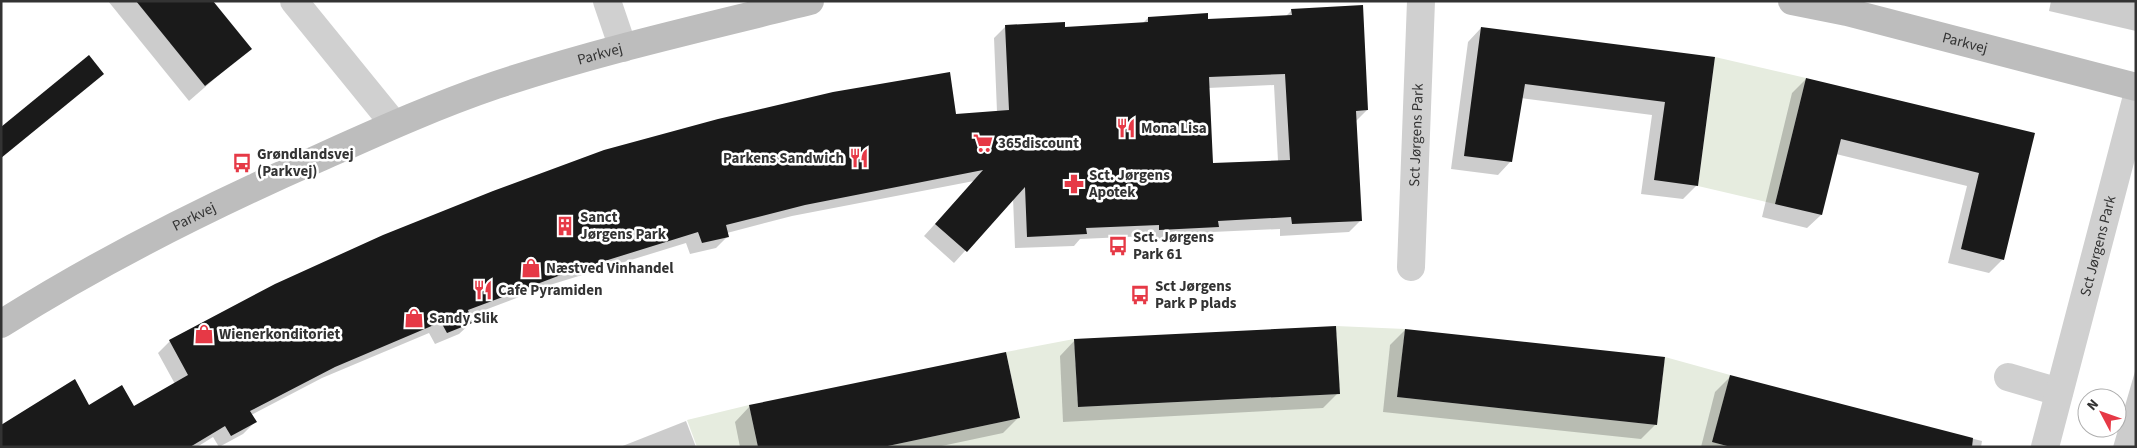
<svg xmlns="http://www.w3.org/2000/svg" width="2137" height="448" font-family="'Source Sans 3',sans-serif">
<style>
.green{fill:#e6ecdf}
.shadow{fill:#0003;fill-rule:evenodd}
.building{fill:#1a1a1a;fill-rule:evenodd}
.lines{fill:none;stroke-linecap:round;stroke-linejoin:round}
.street{stroke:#d0d0d0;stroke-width:28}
.secondary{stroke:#bdbdbd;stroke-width:28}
.labels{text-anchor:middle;stroke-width:5;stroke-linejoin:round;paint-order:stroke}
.street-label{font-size:15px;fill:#333;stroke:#fff}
.poi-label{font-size:15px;font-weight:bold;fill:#333;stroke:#fff;text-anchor:start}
</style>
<rect width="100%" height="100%" fill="#fff"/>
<g class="green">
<path d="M1715,57L1806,78L1775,204L1698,186Z"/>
<path d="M1336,326L1405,329L1397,397L1657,425L1665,357L1730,375L1713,442L1731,447H883L1020,418L1006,352L1074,339L1078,407L1339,394Z"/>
<path d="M749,405L758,447H697L687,420Z"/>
</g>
<g class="shadow">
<path d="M108,1H212L250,48L189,101Z"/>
<path d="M2051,1H2136V31L2049,11Z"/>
<path d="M1292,10L1367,110L1356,121L1361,220L1349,232L1280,236V229L1212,232L1206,239L1148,242V236L1080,239L1074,246L1015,248L1013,198L954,263L924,236L974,181L792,216L727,233L728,236L716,248L690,254L686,243L553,284L469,316L471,323L459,334L435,344L429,333L322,378L251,415L255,422L243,434L219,447L213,437L197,447H1L89,406L134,408L175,384L158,353L170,341L955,115L997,112L994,38L1006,26L1064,28L1142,24L1148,18L1207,20L1286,16ZM1274,85L1278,161L1212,164L1208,88Z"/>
<path d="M1481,28L1713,58L1697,185L1683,199L1641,194L1652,115L1521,98L1511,161L1498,175L1451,169L1468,42Z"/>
<path d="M1806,79L2033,134L2003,259L1989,273L1948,263L1967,186L1836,154L1821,215L1807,228L1762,217L1792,93Z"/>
<path d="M94,82L1,158V129Z"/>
<path d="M1405,330L1656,424L1641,439L1383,412L1390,345Z"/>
<path d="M1075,340L1338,393L1323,408L1063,422L1060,356Z"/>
<path d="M2136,368V447H2113Z"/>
<path d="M1730,377L1982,441L1981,447H1701L1715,392Z"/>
<path d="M750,406L1018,418L1003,433L937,447H740L735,422Z"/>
<path d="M686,421L696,447H620Z"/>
</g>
<g class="building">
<path d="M136,1H213L252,49L205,86Z"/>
<path d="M1363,5L1368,110L1356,111L1362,221L1292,224L1291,217L1218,221L1219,227L1159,230V225L1086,228L1087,234L1027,237L1025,187L967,252L935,224L983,170L805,205L726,225L729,237L702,243L698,232L566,273L468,310L472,323L447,333L441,322L335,367L250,411L257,422L231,436L225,426L190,447H1V425L75,379L89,405L122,385L134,406L188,375L169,340L275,284L383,235L493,191L604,150L718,119L833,92L950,72L956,114L1009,110L1005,25L1065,22V27L1148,22V17L1208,13V19L1292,15L1291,9ZM1285,74L1290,160L1213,163L1209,77Z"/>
<path d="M1481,27L1715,57L1698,186L1654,180L1665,102L1525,84L1512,162L1464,156Z"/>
<path d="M89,55L104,74L1,158V127Z"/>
<path d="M1806,78L2035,133L2004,260L1961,249L1979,173L1841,139L1822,215L1775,204Z"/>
<path d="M1336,326L1340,394L1078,407L1074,339Z"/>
<path d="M1405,329L1665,357L1657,425L1397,397Z"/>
<path d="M1006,352L1020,418L883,447H758L749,405Z"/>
<path d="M1730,375L1973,438L1972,447H1731L1712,442Z"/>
</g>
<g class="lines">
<g class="street">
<path d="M294,1L394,124"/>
<path d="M607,1L623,48"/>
<path id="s1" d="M1411,267L1421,1"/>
<path d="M2008,377L2059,392"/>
<path id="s2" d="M2045,447L2136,100"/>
</g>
<g class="secondary">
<path id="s3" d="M1792,1L1847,12L2136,87"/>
<path id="s4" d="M1,324C102,260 208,207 317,159C375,133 434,106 496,85C598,51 705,27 810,1"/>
</g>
</g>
<defs>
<symbol id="restaurant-bare" viewBox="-9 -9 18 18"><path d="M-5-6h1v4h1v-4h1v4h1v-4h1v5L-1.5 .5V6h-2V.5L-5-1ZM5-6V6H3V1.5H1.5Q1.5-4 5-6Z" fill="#e63946" stroke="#fff" stroke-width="2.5" paint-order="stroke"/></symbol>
<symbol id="supermarket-bare" viewBox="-9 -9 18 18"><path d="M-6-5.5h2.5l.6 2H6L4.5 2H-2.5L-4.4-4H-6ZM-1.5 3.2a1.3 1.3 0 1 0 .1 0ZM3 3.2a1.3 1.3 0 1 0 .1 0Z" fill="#e63946" stroke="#fff" stroke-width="2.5" paint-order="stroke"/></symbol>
<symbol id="bus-bare" viewBox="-9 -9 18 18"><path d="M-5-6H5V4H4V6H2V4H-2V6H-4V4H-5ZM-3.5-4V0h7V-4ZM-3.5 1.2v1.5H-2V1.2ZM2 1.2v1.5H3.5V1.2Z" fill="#e63946" stroke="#fff" stroke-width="2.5" paint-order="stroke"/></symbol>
<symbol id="pharmacy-bare" viewBox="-9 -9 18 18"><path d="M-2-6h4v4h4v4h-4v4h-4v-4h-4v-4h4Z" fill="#e63946" stroke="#fff" stroke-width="2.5" paint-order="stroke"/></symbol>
<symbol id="building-bare" viewBox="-9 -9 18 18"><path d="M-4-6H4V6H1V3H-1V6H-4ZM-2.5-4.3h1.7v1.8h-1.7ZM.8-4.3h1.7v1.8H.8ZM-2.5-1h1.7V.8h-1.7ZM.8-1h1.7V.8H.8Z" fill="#e63946" stroke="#fff" stroke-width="2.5" paint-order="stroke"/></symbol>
<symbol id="shop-bare" viewBox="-9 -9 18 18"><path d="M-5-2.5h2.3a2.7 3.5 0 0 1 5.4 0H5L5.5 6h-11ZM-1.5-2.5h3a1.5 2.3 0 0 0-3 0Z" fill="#e63946" stroke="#fff" stroke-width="2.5" paint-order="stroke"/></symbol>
</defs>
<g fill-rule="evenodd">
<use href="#restaurant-bare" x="1112" y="114" width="28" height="28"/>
<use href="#supermarket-bare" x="969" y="129" width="28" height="28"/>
<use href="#restaurant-bare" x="845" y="144" width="28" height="28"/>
<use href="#bus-bare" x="228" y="149" width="28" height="28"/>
<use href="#pharmacy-bare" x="1060" y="170" width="28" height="28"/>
<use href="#building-bare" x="551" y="212" width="28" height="28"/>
<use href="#bus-bare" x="1104" y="232" width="28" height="28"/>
<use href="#shop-bare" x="517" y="254" width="28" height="28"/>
<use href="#restaurant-bare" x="469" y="276" width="28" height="28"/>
<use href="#bus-bare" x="1126" y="281" width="28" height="28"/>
<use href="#shop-bare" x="400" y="304" width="28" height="28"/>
<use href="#shop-bare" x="190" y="320" width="28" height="28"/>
</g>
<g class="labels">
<g class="street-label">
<text dy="5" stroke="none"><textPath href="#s3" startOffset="178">Parkvej</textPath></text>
<text dy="5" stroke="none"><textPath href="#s4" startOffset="659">Parkvej</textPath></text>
<text dy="5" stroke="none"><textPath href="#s1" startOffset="132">Sct Jørgens Park</textPath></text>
<text dy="5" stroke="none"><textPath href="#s4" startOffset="221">Parkvej</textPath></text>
<text dy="5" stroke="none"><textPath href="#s2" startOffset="208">Sct Jørgens Park</textPath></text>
</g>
<g class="poi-label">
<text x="1141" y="133">Mona Lisa</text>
<text x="998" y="148">365discount</text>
<text x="257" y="159">Grøndlandsvej<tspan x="257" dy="17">(Parkvej)</tspan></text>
<text x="844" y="163" text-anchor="end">Parkens Sandwich</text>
<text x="1089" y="180">Sct. Jørgens<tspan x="1089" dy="17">Apotek</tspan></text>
<text x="580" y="222">Sanct<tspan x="580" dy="17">Jørgens Park</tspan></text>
<text x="1133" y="242">Sct. Jørgens<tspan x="1133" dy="17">Park 61</tspan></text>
<text x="546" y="273">Næstved Vinhandel</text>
<text x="1155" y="291">Sct Jørgens<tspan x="1155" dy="17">Park P plads</tspan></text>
<text x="498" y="295">Cafe Pyramiden</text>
<text x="429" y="323">Sandy Slik</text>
<text x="219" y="339">Wienerkonditoriet</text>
</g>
</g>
<rect width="2137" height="448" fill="none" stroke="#333333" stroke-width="5"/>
<g transform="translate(2102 413) rotate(311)"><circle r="24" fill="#ffffff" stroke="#adadad"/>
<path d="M0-4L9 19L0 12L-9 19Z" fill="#e63946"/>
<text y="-8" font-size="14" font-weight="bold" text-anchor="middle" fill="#333333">N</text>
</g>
</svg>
